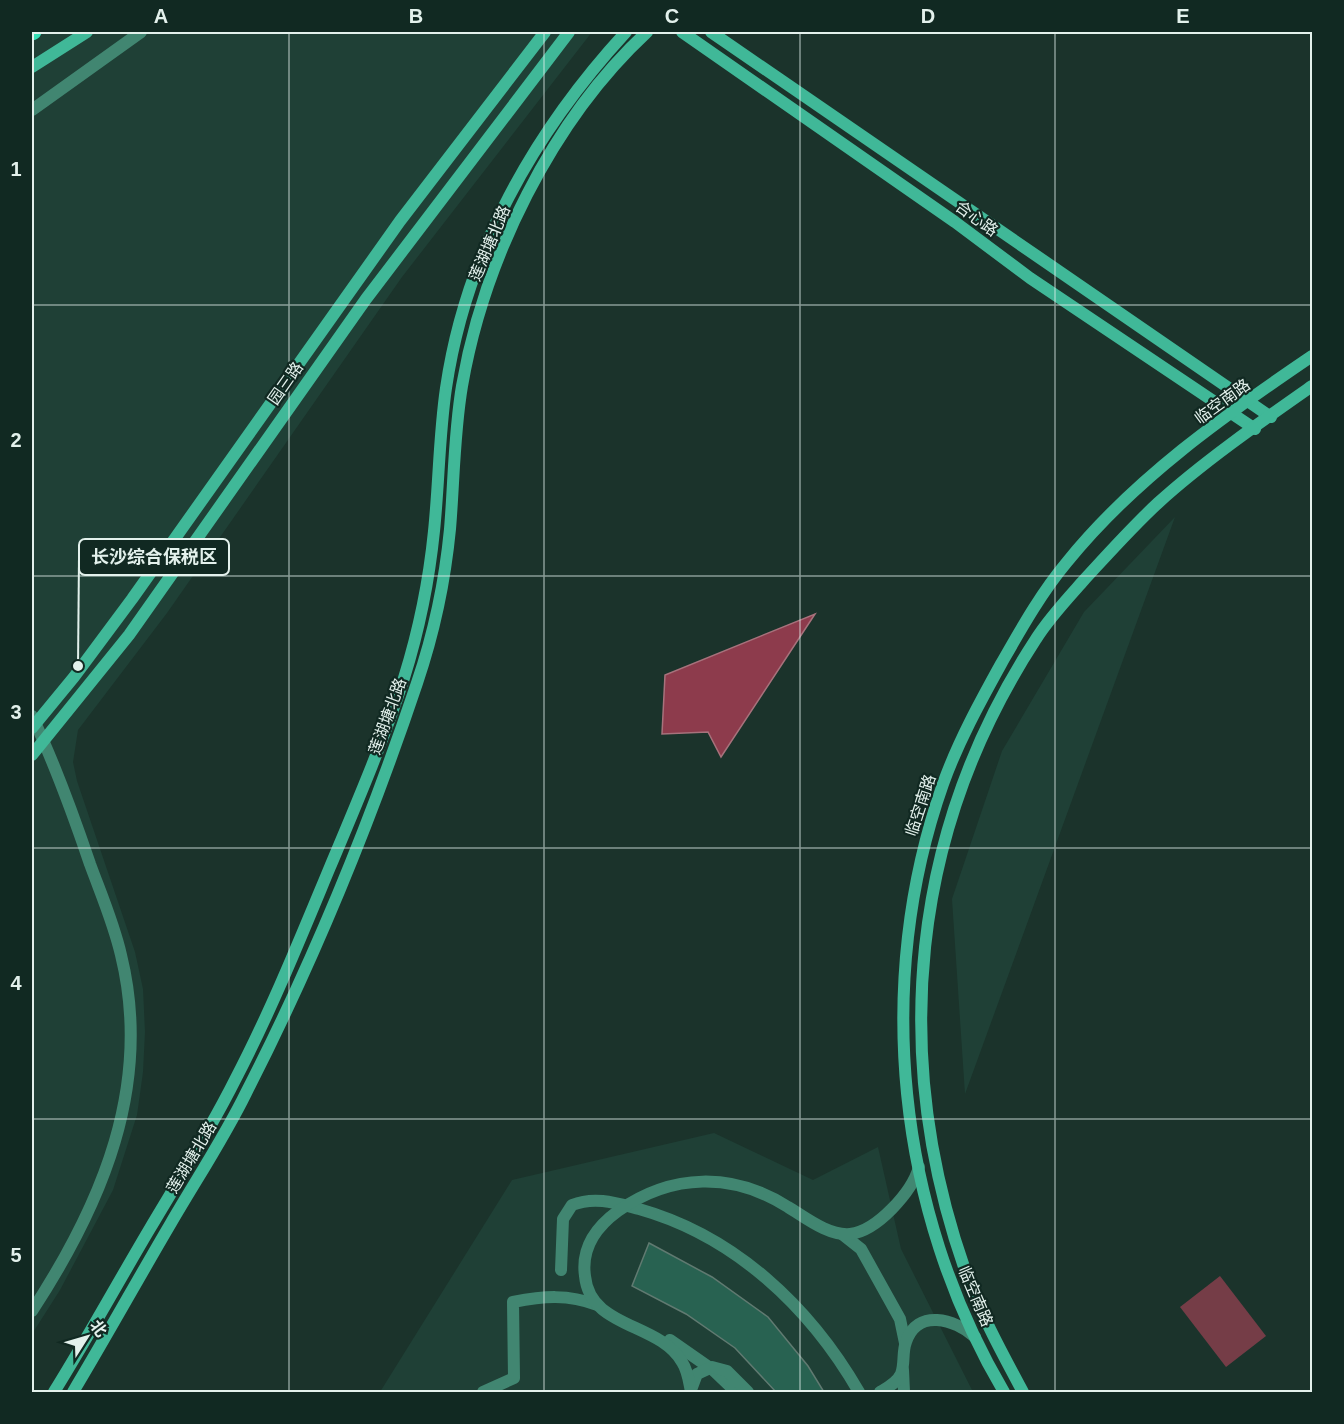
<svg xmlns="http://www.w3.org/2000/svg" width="1344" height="1424" font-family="Helvetica,'Noto Sans SC',sans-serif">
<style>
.built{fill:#1f4036}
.green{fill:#753d47}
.water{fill:#8d3b4c;stroke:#a7727c;stroke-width:1.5}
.building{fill:#286251;stroke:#607a71;stroke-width:1.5}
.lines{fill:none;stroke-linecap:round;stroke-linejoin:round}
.street{stroke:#418671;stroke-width:12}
.secondary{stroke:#40b898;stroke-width:12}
.primary{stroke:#36dfb5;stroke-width:15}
.grid{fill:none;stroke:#e3f1ec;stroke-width:1.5;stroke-opacity:0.55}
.labels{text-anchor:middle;stroke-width:4.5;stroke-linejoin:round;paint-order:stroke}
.street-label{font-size:16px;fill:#e3f1ec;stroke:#112922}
.leader{fill:none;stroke:#e3f1ec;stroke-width:2}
.callout-dot{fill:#e3f1ec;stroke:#112922;stroke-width:2}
.callout{fill:#112922;stroke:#e3f1ec;stroke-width:2}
.callout-label{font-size:18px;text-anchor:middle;font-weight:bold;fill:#e3f1ec}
.neatline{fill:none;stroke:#e3f1ec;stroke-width:2}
.grid-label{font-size:20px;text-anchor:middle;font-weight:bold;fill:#e3f1ec}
</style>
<rect width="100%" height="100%" fill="#1b332b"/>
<g class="built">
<path d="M32,32H592L402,277L167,613L78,730L73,762L77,781L135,952L143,989L145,1032L143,1072L137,1115L113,1190L60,1290L32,1334Z"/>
<path d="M1175,517L1056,844L965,1094L952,899L1002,751L1084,612Z"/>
<path d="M714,1133L813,1180L878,1147L901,1249L973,1392H380L512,1180Z"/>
</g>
<path class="green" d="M1220,1276L1266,1336L1226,1367L1180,1307Z"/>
<path class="water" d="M815,614L721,757L708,732L662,734L665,675Z"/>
<path class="building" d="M649,1243L712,1277L768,1317L808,1366L824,1392H776L735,1348L686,1314L632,1286Z"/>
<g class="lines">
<g class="street">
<path d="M32,110L141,32"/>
<path d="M32,716C55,764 73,814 90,864C101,894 114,924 121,955C153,1085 102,1204 32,1311"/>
<path d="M842,1234L861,1249L900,1319L905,1343"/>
<path d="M561,1270L563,1219L572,1205C595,1196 616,1203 639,1209C735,1236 810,1307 859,1392"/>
<path d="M670,1340L713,1370L736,1392"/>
<path d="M903,1370L904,1392"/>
<path d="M691,1390L697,1374L712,1367L727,1371L748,1392"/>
<path d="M483,1392L514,1378L513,1302C544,1296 568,1294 597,1305"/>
<path d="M691,1392C689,1382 688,1371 682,1362C659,1322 590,1329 585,1276C581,1248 596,1227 618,1211C672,1173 733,1172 788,1207C805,1217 828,1236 850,1234C877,1231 912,1192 919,1167"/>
<path d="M880,1392C887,1388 897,1383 901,1374C905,1364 902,1352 906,1342C917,1308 955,1319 975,1337"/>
</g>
<g class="secondary">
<path d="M682,32L955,222L1030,278L1255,429"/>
<path d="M711,32L1271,417"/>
<path d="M32,67L87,32"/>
<path d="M32,728L74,677L132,599L400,221L545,32"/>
<path d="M32,755L129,635L366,299L569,32"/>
<path d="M54,1392C87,1339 117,1284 149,1230C178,1181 209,1132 235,1080C271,1011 300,939 330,867C356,805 383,742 404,678C419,630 429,581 434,531C439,483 439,436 446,388C466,252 534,132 626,32"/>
<path d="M73,1392C106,1337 138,1279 171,1223C196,1180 224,1138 246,1093C312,964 371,820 417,683C434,633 445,581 450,529C454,481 454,433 462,386C484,259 552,120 647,32"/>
<path d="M1004,1392C897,1211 873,982 943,784C958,742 980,702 1001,664C1021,629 1041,593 1067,562C1134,479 1225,415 1312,356"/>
<path d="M1023,1392C1002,1353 980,1313 965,1270C890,1055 910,832 1036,639C1049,618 1068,598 1084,580C1108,554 1132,527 1158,503C1203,462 1262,421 1312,386"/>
</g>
<path class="primary" d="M32,33L34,32"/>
</g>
<path class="grid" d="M289,32V1392M544,32V1392M800,32V1392M1055,32V1392M32,305H1312M32,576H1312M32,848H1312M32,1119H1312"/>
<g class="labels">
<g class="street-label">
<text transform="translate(977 218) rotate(36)" y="6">合心路</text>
<text transform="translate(489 243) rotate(-67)" y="6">莲湖塘北路</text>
<text transform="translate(285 383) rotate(-55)" y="6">园三路</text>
<text transform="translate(1222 401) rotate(-36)" y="6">临空南路</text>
<text transform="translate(387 716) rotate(-70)" y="6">莲湖塘北路</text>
<text transform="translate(920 805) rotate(-72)" y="6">临空南路</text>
<text transform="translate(191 1157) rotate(-59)" y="6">莲湖塘北路</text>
<text transform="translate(976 1296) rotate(67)" y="6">临空南路</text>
</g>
</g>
<path class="leader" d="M78 666L79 557"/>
<circle class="callout-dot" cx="78" cy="666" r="6"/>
<rect class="callout" x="79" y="539" width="150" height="36" rx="6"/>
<g class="callout-label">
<text x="154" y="563">长沙综合保税区</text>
</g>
<rect width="1344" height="1424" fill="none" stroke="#112922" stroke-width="66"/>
<g transform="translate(87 1337) rotate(53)" stroke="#112922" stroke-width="4.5" paint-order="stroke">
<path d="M0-4.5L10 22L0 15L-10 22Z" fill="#e3f1ec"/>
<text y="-9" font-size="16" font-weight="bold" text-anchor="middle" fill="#e3f1ec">北</text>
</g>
<rect x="33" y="33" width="1278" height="1358" class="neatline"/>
<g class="grid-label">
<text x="161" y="23">A</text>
<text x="416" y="23">B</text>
<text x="672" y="23">C</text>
<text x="928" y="23">D</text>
<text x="1183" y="23">E</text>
<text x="16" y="176">1</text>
<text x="16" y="447">2</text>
<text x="16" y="719">3</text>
<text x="16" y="990">4</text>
<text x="16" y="1262">5</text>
</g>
</svg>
